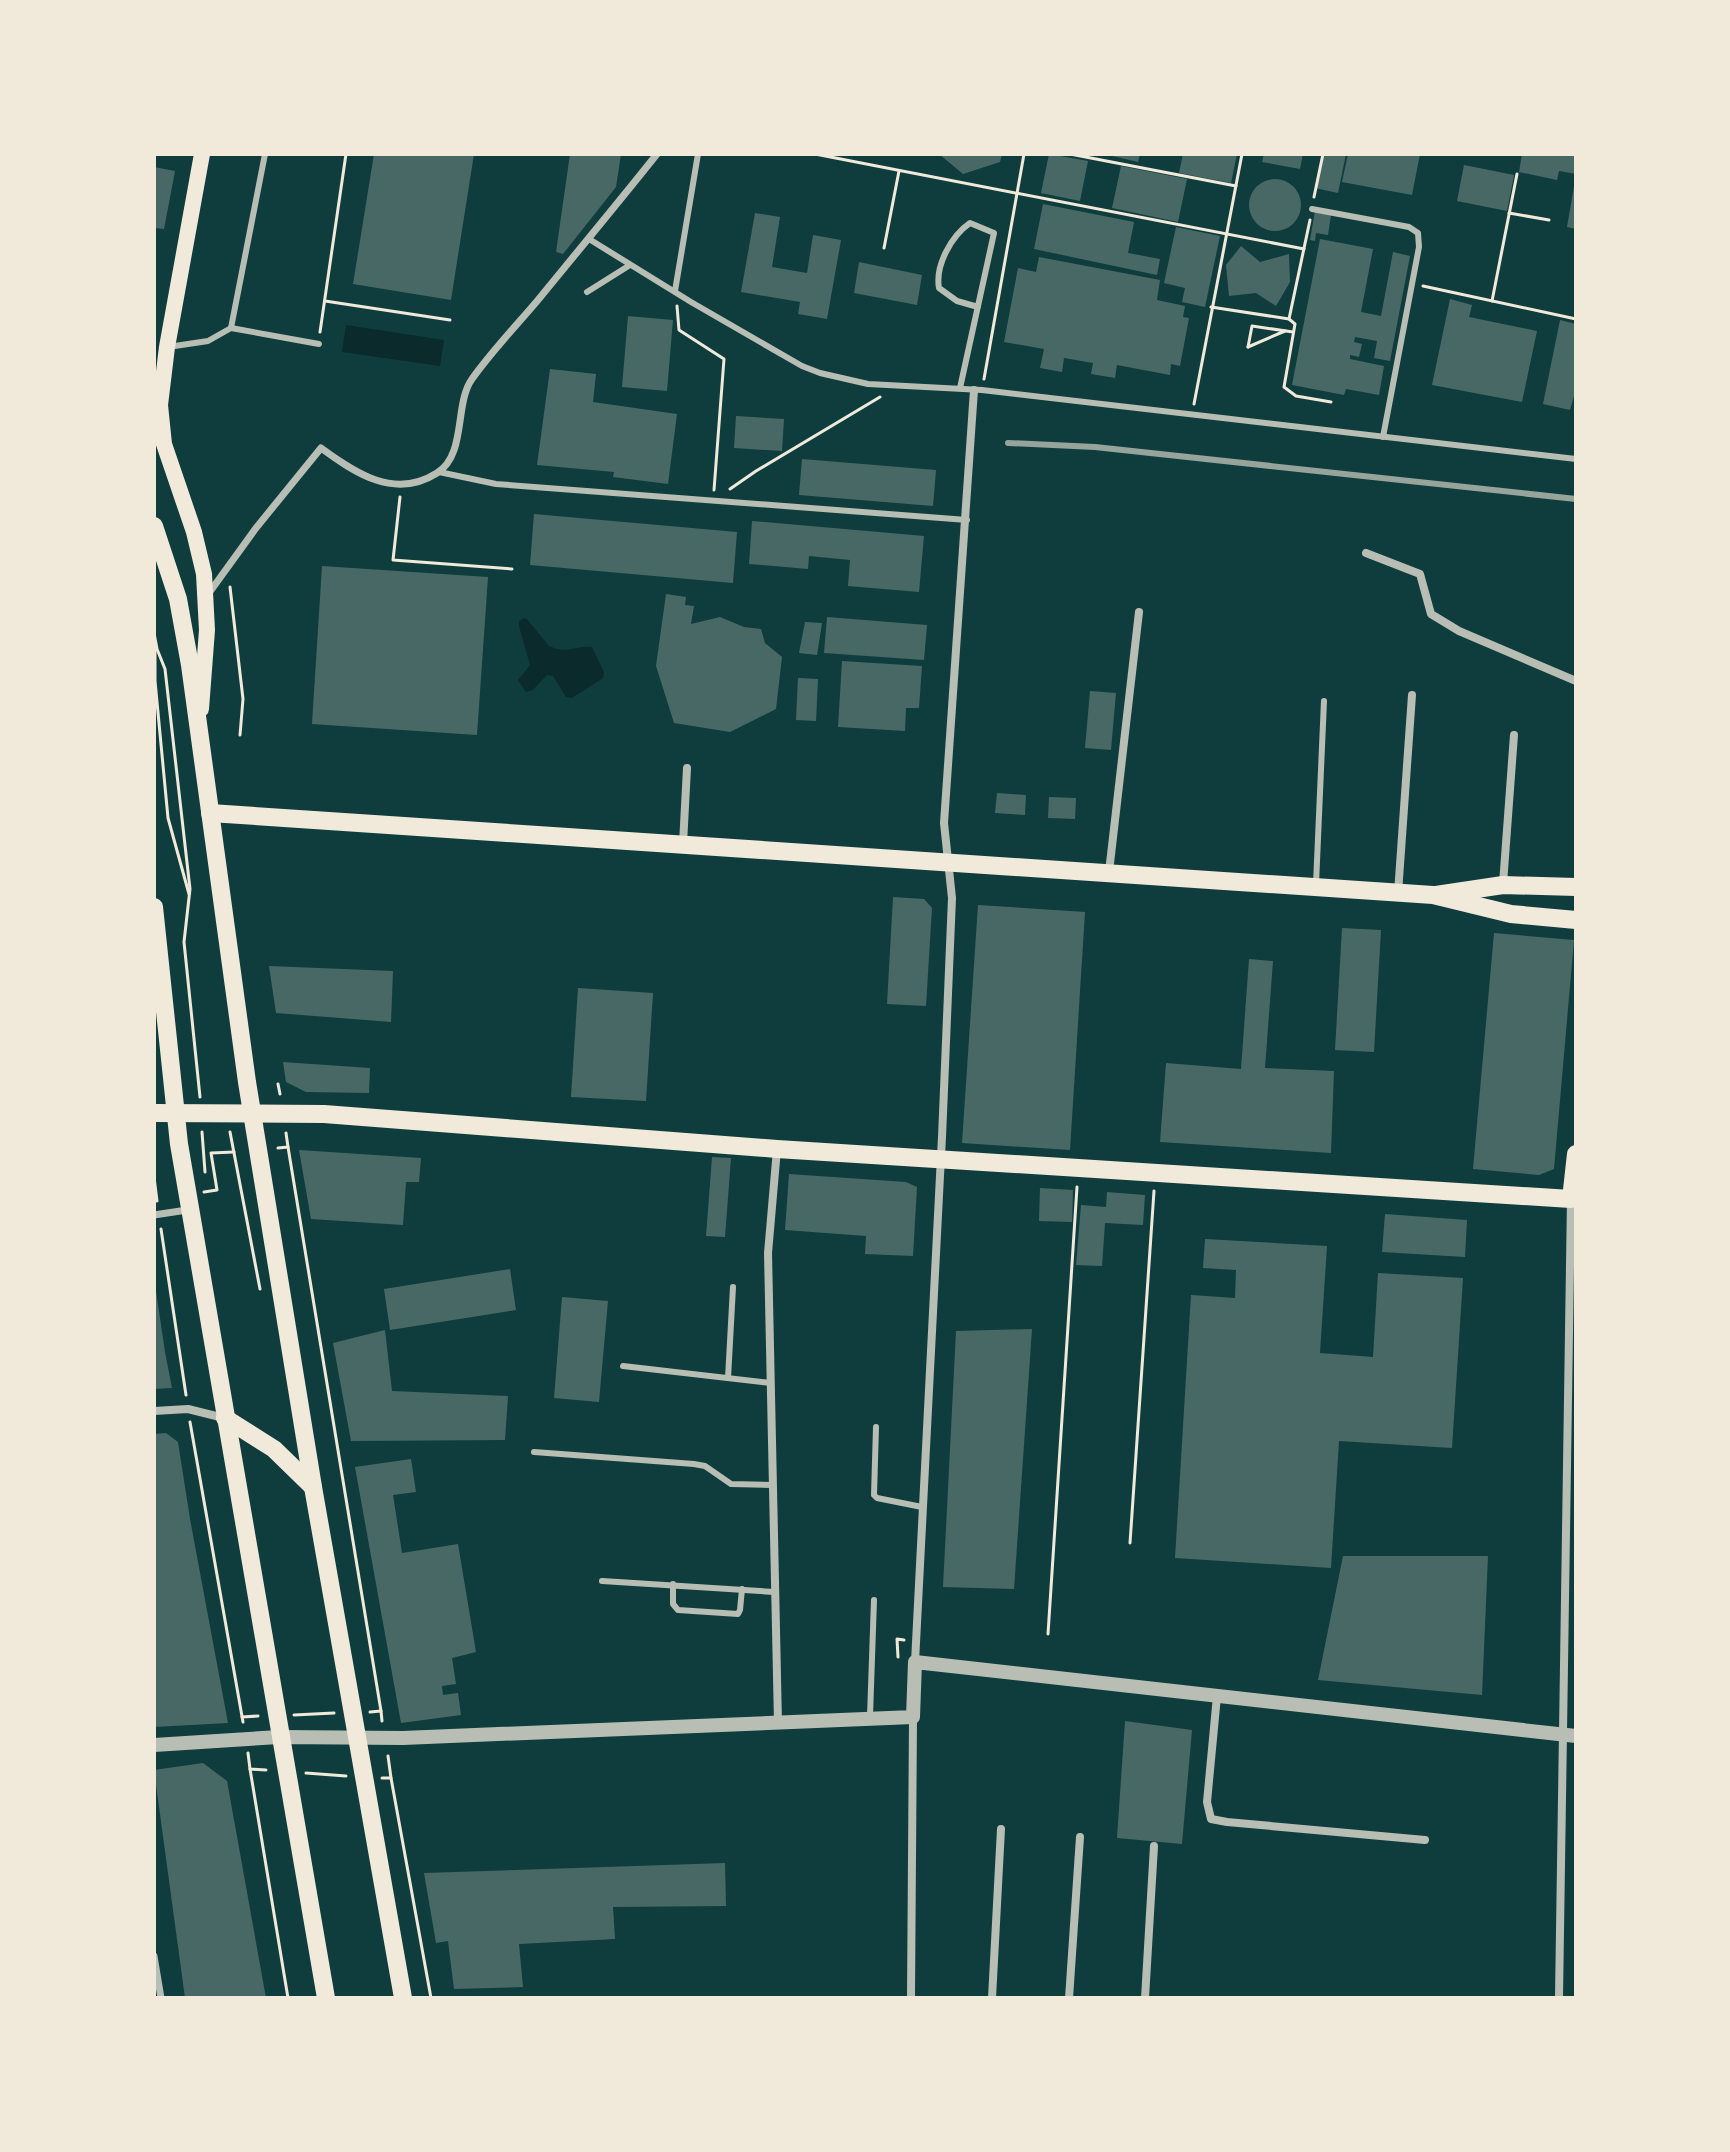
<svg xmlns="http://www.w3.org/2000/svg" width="1730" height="2152" font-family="'Times New Roman',serif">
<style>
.water{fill:#0a2a2b}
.building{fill:#486865}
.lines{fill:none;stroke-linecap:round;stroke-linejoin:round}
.path{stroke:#f1e9da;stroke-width:3}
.service{stroke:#b8beb3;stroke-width:6}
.pedestrian{stroke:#b8beb3;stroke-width:7}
.minor{stroke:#b8beb3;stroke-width:8}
.tertiary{stroke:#b8beb3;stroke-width:14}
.secondary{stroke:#f1e9da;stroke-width:16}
.primary{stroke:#f1e9da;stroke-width:18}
.rail{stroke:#97a49c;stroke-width:6}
</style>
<rect width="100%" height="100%" fill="#0f3d3e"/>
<g class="water">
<path d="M346,325L444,340L440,366L342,352Z"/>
<path d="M524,618L527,619L549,646C568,655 575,645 592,647L604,672L603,678L572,698L566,697L553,676L547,675L533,690L526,692L518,680L530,665L519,626V621Z"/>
</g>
<g class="building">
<path d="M374,154H474L451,300L353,284Z"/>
<path d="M570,154H621L616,187L563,254L556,252Z"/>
<path d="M939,154H1002L1000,162L963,174Z"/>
<path d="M1049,154L1088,161L1080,201L1041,193Z"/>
<path d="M1104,154H1140L1138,162Z"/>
<path d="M1183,154H1237L1231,183L1179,173Z"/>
<path d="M1264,154H1303L1300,169L1262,162Z"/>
<path d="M1322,154H1346L1338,193L1315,188Z"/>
<path d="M1348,154H1420L1412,195L1342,182Z"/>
<path d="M1522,154H1576V174L1559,171L1557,180L1519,172Z"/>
<path d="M1464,165L1514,175L1507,211L1457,201Z"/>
<path d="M1121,166L1187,179L1178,222L1112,208Z"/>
<path d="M154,167L175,171L164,229L154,228Z"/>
<circle cx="1275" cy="205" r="26"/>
<path d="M1574,186L1576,187V229L1567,227Z"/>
<path d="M1043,204L1134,222L1128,253L1160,259L1157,275L1034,249Z"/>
<path d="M1315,211L1331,215L1328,235L1316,233L1315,241L1310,240Z"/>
<path d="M755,213L780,217L772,267L807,273L813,235L841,240L827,319L798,314L800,302L741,292Z"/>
<path d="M1176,227L1220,236L1205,307L1182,302L1185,288L1164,283Z"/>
<path d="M1320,239L1373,249L1361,312L1381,316L1393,252L1410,256L1390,361L1374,358L1377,341L1355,337L1354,342L1362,344L1359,357L1350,355V359L1384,366L1379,395L1346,389L1344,395L1292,385Z"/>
<path d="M1241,246L1260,262L1289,254L1290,282L1276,306L1256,293L1229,296L1226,265Z"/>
<path d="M1039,257L1160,280L1157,300L1185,306L1183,317L1189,318L1180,366L1171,364L1170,375L1117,365L1115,378L1091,374L1093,363L1064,358L1062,372L1040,368L1044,349L1004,342L1018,268L1036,272Z"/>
<path d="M859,262L922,275L917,305L854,293Z"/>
<path d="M1450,299L1472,305L1469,317L1537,331L1522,402L1432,385Z"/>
<path d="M628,316L673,320L667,391L622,387Z"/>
<path d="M1560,320L1576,324V389L1570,410L1543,404Z"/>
<path d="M550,369L596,374L593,402L677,414L668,484L613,477L614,472L537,465Z"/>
<path d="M736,416L784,419L782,451L734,448Z"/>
<path d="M802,459L936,470L933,506L799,495Z"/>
<path d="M534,514L737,532L733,583L530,565Z"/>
<path d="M752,521L924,536L919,592L848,586L850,560L809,556L808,569L749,564Z"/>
<path d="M322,566L488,577L477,735L312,724Z"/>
<path d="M666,594L686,597L685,605L694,606L691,624L720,617L744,627L761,629L765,643L782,657L776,709L730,732L674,723L656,666Z"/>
<path d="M827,617L927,625L924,660L824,653Z"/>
<path d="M805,622L822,623L817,655L799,653Z"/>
<path d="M842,661L922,666L919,708H906L905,731L838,727Z"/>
<path d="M798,678L818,679L816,721L796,720Z"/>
<path d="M1090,691L1116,693L1111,750L1085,748Z"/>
<path d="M997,793L1026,795L1025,815L995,813Z"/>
<path d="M1049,797L1076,798L1075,819L1048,818Z"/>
<path d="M893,897L924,899L932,908L926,1006L887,1004Z"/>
<path d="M978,905L1085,912L1070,1150L962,1143Z"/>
<path d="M1342,928L1381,930L1374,1052L1335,1050Z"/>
<path d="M1494,933L1574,940L1554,1169L1539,1175L1473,1169Z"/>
<path d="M1249,959L1273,961L1265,1068L1334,1071L1331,1153L1160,1142L1166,1063L1241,1069Z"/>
<path d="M269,966L393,971L391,1022L276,1013Z"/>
<path d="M578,988L653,993L646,1101L571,1097Z"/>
<path d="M283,1062L370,1068L369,1093L306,1092L286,1082Z"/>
<path d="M299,1150L421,1158L419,1182H406L403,1225L311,1219Z"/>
<path d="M712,1157L731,1158L725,1237L706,1236Z"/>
<path d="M789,1174L906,1182L917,1187L913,1256L865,1254L866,1236L785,1230Z"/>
<path d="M1040,1188L1073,1190L1072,1222L1039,1221Z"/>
<path d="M1107,1192L1145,1195L1143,1225L1105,1223L1102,1266L1076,1265L1081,1205L1106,1207Z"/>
<path d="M1385,1214L1467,1220L1465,1257L1382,1252Z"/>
<path d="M1205,1239L1327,1246L1320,1353L1373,1357L1378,1273L1463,1278L1452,1448L1339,1441L1331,1568L1175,1558L1191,1295L1235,1298L1236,1270L1203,1268Z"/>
<path d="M510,1269L516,1310L390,1330L384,1289Z"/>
<path d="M156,1291L165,1352L172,1388L154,1389Z"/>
<path d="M562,1297L608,1301L599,1402L554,1398Z"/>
<path d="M1032,1329L1014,1589L943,1587L956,1331Z"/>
<path d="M385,1330L392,1391L508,1396L505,1440L351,1441L333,1343Z"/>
<path d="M166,1433L178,1442L190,1519L228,1723L154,1727V1434Z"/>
<path d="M411,1459L416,1492L393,1495L402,1553L458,1544L476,1652L452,1658L456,1684L442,1686L443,1695L458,1693L461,1715L401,1723L355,1467Z"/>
<path d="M1343,1556H1488L1482,1695L1318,1680Z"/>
<path d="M1125,1721L1192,1730L1182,1844L1117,1838Z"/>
<path d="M203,1763L227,1781L266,1998H185L154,1770Z"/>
<path d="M725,1863L726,1906L613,1907L615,1939L519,1944L523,1987L454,1989L448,1941L436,1943L424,1873Z"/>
</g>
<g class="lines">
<g class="path">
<path d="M815,154L1304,249"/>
<path d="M1070,154L1236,186"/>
<path d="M1314,197L1323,154"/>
<path d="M1509,213L1549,220"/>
<path d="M1310,220L1289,319L1295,324L1284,387L1296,396L1331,402"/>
<path d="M884,248L899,171"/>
<path d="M1423,286L1576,319"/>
<path d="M325,301L450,320"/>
<path d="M1492,301L1517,174"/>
<path d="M677,306L679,330L724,359L714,490"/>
<path d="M1211,307L1289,319"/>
<path d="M320,332L346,154"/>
<path d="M1248,347L1252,326L1293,332"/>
<path d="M1248,347L1285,331"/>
<path d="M984,379L1024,154"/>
<path d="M1194,404L1242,154"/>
<path d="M730,489L756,471L880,397"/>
<path d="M400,497L393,560L512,569"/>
<path d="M230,587L243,699L240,735"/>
<path d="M154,633L157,649L165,669L190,889L184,942L200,1097"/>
<path d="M155,649V681L168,818L189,894"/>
<path d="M278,1084L280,1094"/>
<path d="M202,1132L205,1172"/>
<path d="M230,1132L260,1289"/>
<path d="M288,1147L381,1711"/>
<path d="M278,1148L288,1147L286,1133"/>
<path d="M154,1177L157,1201"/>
<path d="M204,1192L217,1190L211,1153L234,1152"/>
<path d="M161,1229L186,1395"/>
<path d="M190,1422L243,1722"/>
<path d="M1130,1543L1154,1191"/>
<path d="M1048,1634L1077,1187"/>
<path d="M898,1657L897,1639L904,1640"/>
<path d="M370,1712L381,1711L382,1721"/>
<path d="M294,1715L334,1713"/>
<path d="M242,1717L258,1716"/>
<path d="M248,1753L250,1769L266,1770"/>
<path d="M250,1769L288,1998"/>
<path d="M306,1773L346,1776"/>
<path d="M382,1778H391L388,1756"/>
<path d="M391,1778L431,1998"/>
</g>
<g class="service">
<path d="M1312,209L1409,227L1418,233L1419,247L1383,437"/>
<path d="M589,239L691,302L802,366L820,373L868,384L982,390L1576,459"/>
<path d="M675,291L698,154"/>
<path d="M587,292L630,265"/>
<path d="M231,328L265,154"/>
<path d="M168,347L208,341L231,328L319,344"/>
<path d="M960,388L994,233L970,223C951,236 935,266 939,288L957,301L978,307"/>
<path d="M439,472L496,484L967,520"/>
<path d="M1316,884L1324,701"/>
<path d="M623,1366L771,1383"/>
<path d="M728,1378L733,1287"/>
<path d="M876,1427L874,1495L877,1498L922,1507"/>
<path d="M534,1452L694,1464L705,1466L731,1484L773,1485"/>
<path d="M602,1581L774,1592"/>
<path d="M673,1584V1604L678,1610L738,1614L740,1610L742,1589"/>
<path d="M870,1716L874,1600"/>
</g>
<g class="pedestrian">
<path d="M209,593L256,528L321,448C355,473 395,500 437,473C467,454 454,404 472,379C492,351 516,326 538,300C578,251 618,203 657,154"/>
<path d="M154,1215L187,1210"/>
<path d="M154,1956L161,1998"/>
</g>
<g class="minor">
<path d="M1366,553L1420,574L1431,614L1459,631L1576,681"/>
<path d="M683,844L687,768"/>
<path d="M1109,872L1139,612"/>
<path d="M1503,884L1514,735"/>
<path d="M1398,893L1412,695"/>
<path d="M777,1149L768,1253L778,1723"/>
<path d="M154,1411L188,1409L224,1418"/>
<path d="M915,1662L942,1137L952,898L944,823L974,390"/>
<path d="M1217,1696L1207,1802L1211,1819L1227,1822L1425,1840"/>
<path d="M911,1998L913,1717"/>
<path d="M992,1998L1001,1829"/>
<path d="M1069,1998L1080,1837"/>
<path d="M1145,1998L1154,1846"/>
<path d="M1559,1998L1571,1199"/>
</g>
<path class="tertiary" d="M154,1745L279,1737L403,1738L913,1717L915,1662L1576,1736"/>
<path class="secondary" d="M201,709L207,630L204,574L194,532L164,444L160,405L167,347L202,154"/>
<g class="primary">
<path d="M154,526L178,599L190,665L247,1082L313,1487L403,1998"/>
<path d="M210,813L1433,895L1511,914L1576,920"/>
<path d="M1436,895L1503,885L1576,887"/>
<path d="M154,907L179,1144L326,1998"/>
<path d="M154,1113L324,1114L777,1149L1571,1199L1576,1154"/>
<path d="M225,1418L274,1449L313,1487"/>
</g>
<path class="rail" d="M1008,443L1095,447L1576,499"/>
</g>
<rect width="1730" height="2152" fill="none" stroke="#f1e9da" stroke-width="312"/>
</svg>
